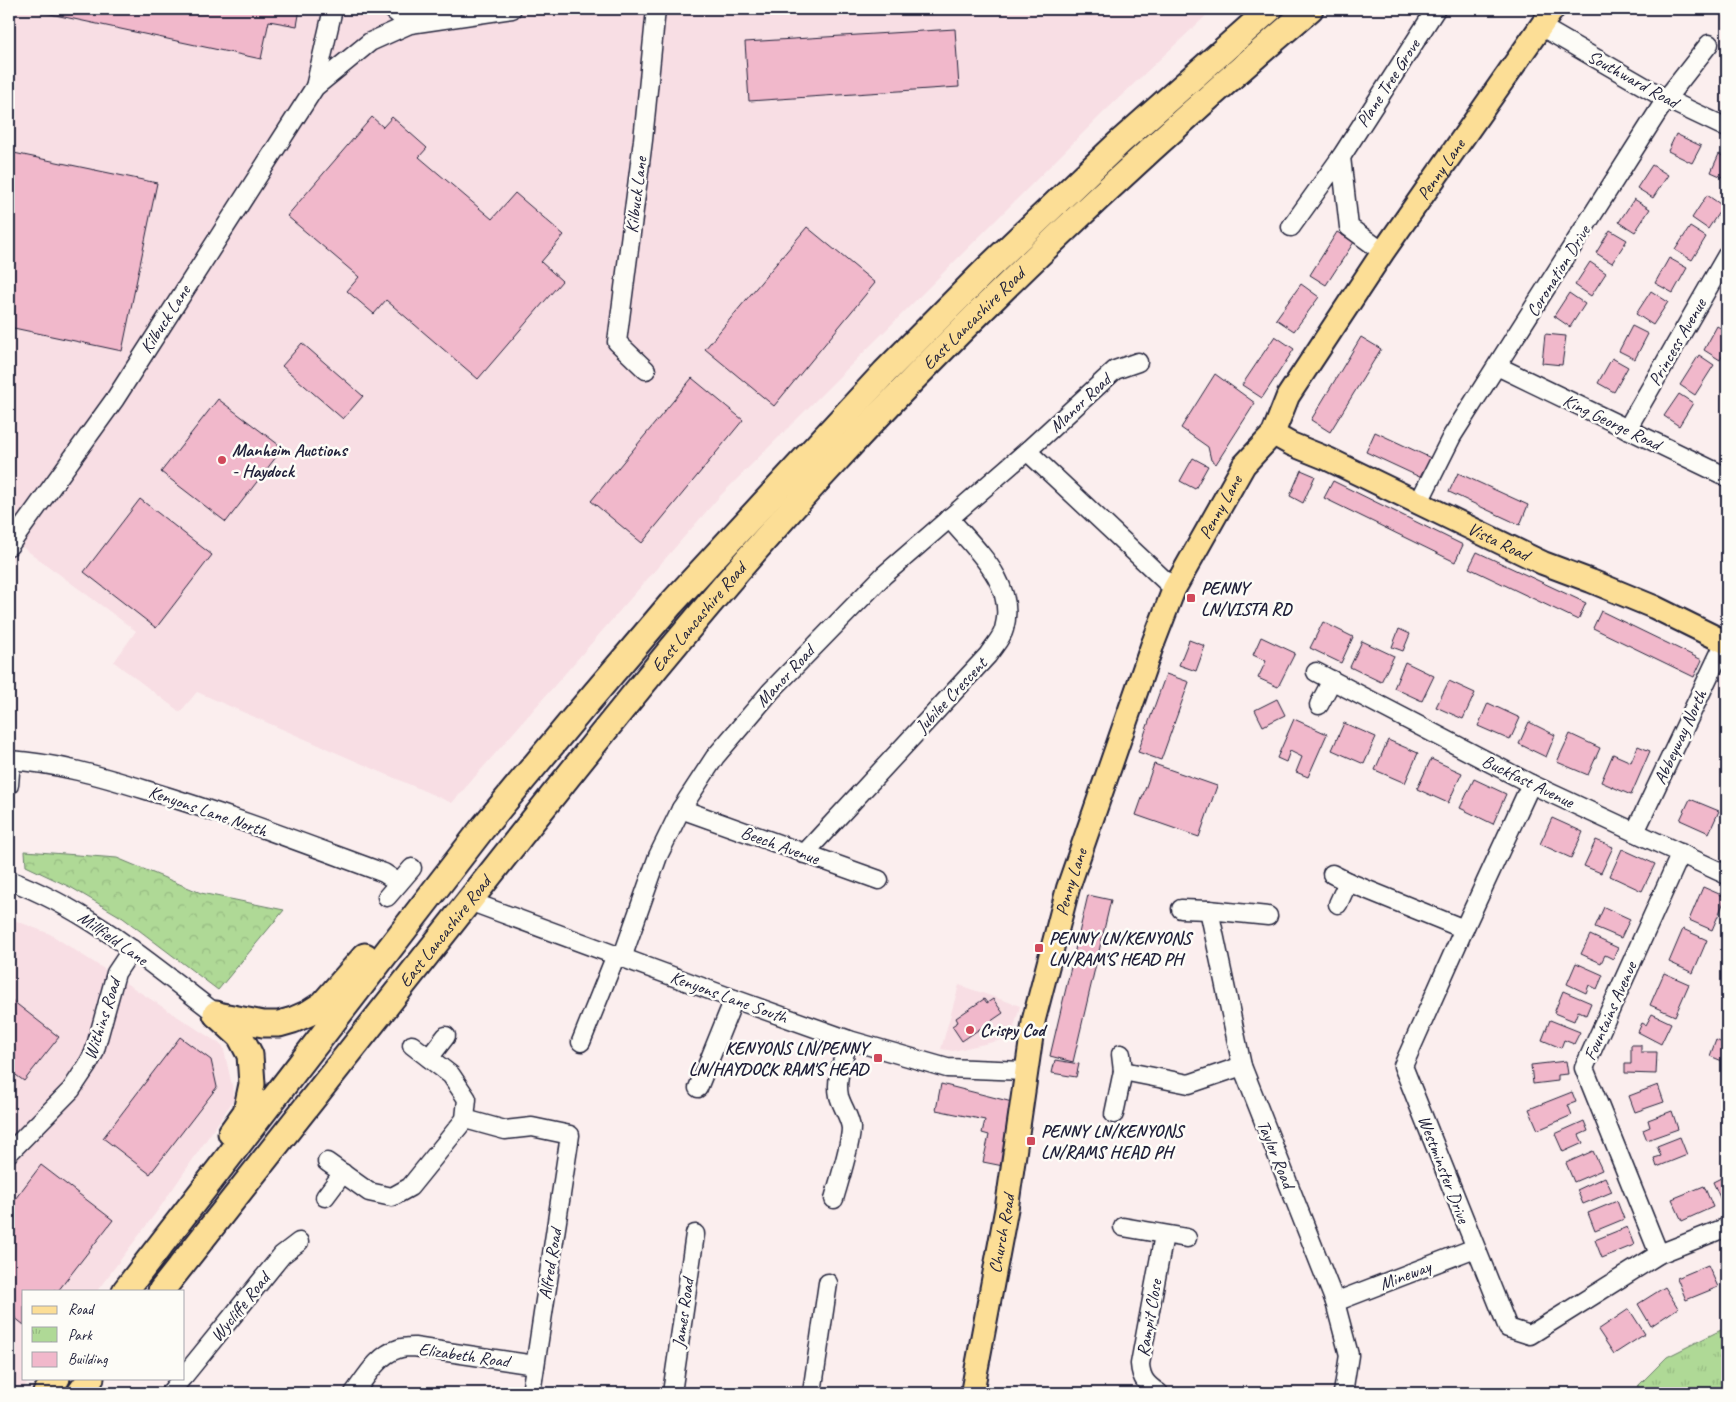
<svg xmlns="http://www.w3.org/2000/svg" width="1736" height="1402" font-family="Caveat,sans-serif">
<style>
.built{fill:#f8dee4}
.forest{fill:url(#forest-crowns);stroke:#687e68}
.park{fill:url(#park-tufts);stroke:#687e68}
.building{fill:#f1b8cb;stroke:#22223b}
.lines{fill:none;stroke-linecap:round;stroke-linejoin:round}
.minor-casing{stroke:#22223b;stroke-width:21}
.major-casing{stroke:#22223b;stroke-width:26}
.highway-casing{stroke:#22223b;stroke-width:29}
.minor{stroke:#fdfcf7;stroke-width:18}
.major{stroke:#fcde96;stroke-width:22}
.highway{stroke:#fcde96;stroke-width:25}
.poi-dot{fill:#d1495b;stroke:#fdfcf7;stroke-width:2}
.labels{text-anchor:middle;stroke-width:5;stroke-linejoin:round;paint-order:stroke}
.street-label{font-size:18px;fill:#22223b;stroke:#fdfcf7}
.poi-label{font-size:18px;font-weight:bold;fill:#22223b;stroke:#fdfcf7;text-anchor:start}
</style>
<defs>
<pattern id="forest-crowns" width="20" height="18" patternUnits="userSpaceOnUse" patternTransform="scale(1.25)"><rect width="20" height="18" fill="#afd996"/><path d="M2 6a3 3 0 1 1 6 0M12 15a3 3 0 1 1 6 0" fill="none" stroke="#96ba82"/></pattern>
<pattern id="park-tufts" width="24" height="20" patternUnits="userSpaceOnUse" patternTransform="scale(1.25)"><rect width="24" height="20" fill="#afd996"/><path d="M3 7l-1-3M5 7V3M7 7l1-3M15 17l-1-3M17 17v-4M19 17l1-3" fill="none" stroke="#96ba82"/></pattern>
</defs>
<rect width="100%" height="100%" fill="#fbeeee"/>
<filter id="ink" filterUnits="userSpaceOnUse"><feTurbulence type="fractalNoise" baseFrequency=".02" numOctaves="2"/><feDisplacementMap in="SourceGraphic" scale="10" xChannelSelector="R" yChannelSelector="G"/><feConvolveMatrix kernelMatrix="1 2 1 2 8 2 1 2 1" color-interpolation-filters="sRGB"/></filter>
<g filter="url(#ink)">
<g class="built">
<path d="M9,9H1213L1104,112L719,497L452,803L197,692L180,712L114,662L136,631L21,546L9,563Z"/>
<path d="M9,918L50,934L223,1046L235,1098L161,1206L97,1291H24V1378H31L19,1393H9Z"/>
<path d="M959,985L1020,1006L1011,1038L953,1051L941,1049Z"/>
</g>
<path class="forest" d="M25,851L117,858L201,893L284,910L218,990L123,918L72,888L26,866Z"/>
<path class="park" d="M1727,1327V1393H1631L1667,1357Z"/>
<g class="building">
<path d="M27,9H300L297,26L269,21L261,59Z"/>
<path d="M955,29L959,87L749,101L745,42Z"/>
<path d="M372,117L383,127L392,117L427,148L419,157L492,219L515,193L564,235L541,262L562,281L478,379L386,300L374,314L347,291L359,277L287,216Z"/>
<path d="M1676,134L1701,146L1692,163L1668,151Z"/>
<path d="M9,152L157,183L122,351L9,327Z"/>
<path d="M1719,154L1727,158V179L1711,172Z"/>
<path d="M1652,165L1668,175L1653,198L1637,188Z"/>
<path d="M1707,195L1723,206L1708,229L1692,218Z"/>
<path d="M1634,199L1650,209L1635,232L1619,222Z"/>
<path d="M807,227L875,283L774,406L705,349Z"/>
<path d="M1690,227L1706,237L1692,260L1675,250Z"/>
<path d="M1610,230L1627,240L1612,263L1596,253Z"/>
<path d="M1337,232L1354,242L1326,285L1310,275Z"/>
<path d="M1669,258L1687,268L1673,293L1655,283Z"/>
<path d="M1590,262L1606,273L1591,296L1575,285Z"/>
<path d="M1301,284L1319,297L1294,331L1276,319Z"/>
<path d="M1651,291L1668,302L1653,325L1636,314Z"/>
<path d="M1569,293L1585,304L1570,327L1554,316Z"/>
<path d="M1632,326L1648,334L1635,359L1619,351Z"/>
<path d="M1717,326L1727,332V348L1720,360L1704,350Z"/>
<path d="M1545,334L1566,336L1562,365L1542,363Z"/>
<path d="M1275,336L1294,349L1262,398L1242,385Z"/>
<path d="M1361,337L1381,349L1330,432L1311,420Z"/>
<path d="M302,343L363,396L343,419L282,366Z"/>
<path d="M1699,355L1714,365L1695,395L1680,385Z"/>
<path d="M1612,358L1628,367L1614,392L1598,383Z"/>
<path d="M1215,374L1255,403L1216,464L1211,460L1208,447L1181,428Z"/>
<path d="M692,378L743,420L642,543L591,501Z"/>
<path d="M1679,394L1693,403L1679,426L1664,416Z"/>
<path d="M218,399L283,448L226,522L161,472Z"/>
<path d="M1375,432L1433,459L1424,479L1366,452Z"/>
<path d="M1193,458L1208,466L1195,489L1180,481Z"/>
<path d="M1301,470L1315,476L1303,503L1290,496Z"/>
<path d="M1458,473L1528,505L1520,525L1449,492Z"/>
<path d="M1333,481L1463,545L1455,562L1324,498Z"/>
<path d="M140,499L212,555L156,628L84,572Z"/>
<path d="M1477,552L1586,603L1578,620L1469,568Z"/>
<path d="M1601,611L1702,660L1694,677L1593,628Z"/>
<path d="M1323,622L1353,637L1341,663L1310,648Z"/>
<path d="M1399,629L1410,634L1403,651L1392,647Z"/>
<path d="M1261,637L1295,653L1278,687L1258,678L1266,661L1253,655Z"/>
<path d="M1189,640L1205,646L1196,671L1179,665Z"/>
<path d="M1362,641L1394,656L1381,682L1350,667Z"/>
<path d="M1405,662L1434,676L1422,701L1394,688Z"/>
<path d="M1166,674L1189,682L1161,760L1138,752Z"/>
<path d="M1449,681L1475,693L1463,719L1436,707Z"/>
<path d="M1277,699L1285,715L1263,726L1255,710Z"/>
<path d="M1488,703L1520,718L1510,740L1478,726Z"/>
<path d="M1294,719L1327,734L1308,777L1296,772L1302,757L1290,751L1286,762L1277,758Z"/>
<path d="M1529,722L1555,735L1546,757L1519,744Z"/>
<path d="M1344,723L1376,737L1364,764L1332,750Z"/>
<path d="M1570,734L1600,748L1588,775L1557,762Z"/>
<path d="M1388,740L1418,753L1405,783L1375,770Z"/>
<path d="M1638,746L1650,751L1631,795L1601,782L1613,754L1631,762Z"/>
<path d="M1431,759L1462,773L1448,803L1417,789Z"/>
<path d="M1154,764L1217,786L1199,837L1136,815Z"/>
<path d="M1474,779L1506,794L1493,824L1460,808Z"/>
<path d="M1690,799L1719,811L1709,833L1680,820Z"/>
<path d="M1552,818L1583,832L1571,858L1540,844Z"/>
<path d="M1596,840L1613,847L1601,873L1584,866Z"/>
<path d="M1622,849L1655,864L1642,891L1610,876Z"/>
<path d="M1703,887L1726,897L1712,930L1689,920Z"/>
<path d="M1088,895L1111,900L1073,1062L1050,1056Z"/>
<path d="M1604,907L1630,919L1621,938L1595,927Z"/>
<path d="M1683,929L1707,940L1693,973L1669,962Z"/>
<path d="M1590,935L1618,948L1613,959L1605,955L1601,963L1581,954Z"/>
<path d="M1576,963L1603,975L1597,989L1589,985L1586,993L1567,984Z"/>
<path d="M1664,973L1689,984L1675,1016L1650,1005Z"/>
<path d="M1563,991L1591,1003L1586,1015L1578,1011L1574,1021L1554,1013Z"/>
<path d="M9,998L59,1037L24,1081L9,1070Z"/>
<path d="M984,999L987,1003L993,999L1003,1013L962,1041L952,1026L958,1022L956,1018Z"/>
<path d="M1652,1014L1671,1023L1661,1044L1638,1032L1642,1023L1646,1025Z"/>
<path d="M1550,1020L1580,1032L1574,1044L1564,1040L1561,1048L1542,1040Z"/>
<path d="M180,1037L211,1060L217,1087L150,1174L103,1138Z"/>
<path d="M1716,1040L1727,1045V1063L1710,1056Z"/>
<path d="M1631,1045H1641V1052H1657L1656,1074L1625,1073V1064H1631Z"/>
<path d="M1055,1060L1079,1064L1076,1077L1052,1073Z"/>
<path d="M1566,1061L1568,1074L1558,1075V1081L1533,1084L1531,1065Z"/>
<path d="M941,1084L1016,1103L1008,1167L983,1162L989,1135L982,1133L985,1120L936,1110Z"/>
<path d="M1658,1085L1664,1102L1635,1112L1629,1096Z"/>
<path d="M1572,1092L1576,1102L1568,1105L1572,1115L1538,1130L1529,1109Z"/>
<path d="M1672,1111L1678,1129L1647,1140L1643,1130L1650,1127L1648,1120Z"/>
<path d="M1584,1121L1588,1131L1579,1135L1583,1143L1563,1152L1555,1134Z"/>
<path d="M1680,1137L1687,1155L1657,1167L1654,1158L1661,1156L1657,1146Z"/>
<path d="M1593,1151L1602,1170L1574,1182L1566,1163Z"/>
<path d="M41,1165L113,1220L58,1291H24V1325L9,1313V1207Z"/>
<path d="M1727,1175V1200L1722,1202L1713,1182Z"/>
<path d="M1605,1177L1612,1192L1583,1204L1577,1190Z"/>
<path d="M1704,1186L1713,1207L1682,1221L1672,1199Z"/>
<path d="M1617,1201L1624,1219L1595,1231L1588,1213Z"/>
<path d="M1627,1227L1634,1245L1602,1258L1595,1240Z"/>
<path d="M1727,1259V1281L1720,1262Z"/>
<path d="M1708,1265L1718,1287L1686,1300L1677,1278Z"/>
<path d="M1665,1287L1678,1308L1651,1326L1638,1304Z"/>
<path d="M1629,1309L1645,1334L1614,1354L1598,1330Z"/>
</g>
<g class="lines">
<defs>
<g id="minor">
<path d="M392,9L410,24"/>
<path d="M1540,26L1666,99L1727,128"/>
<path d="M315,87L333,9"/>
<path d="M1341,157L1436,9"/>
<path d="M1291,227L1341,157L1349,227L1383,252"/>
<path d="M1497,366L1727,477"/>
<path d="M646,370L617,342L643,140L656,9"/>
<path d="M1627,429L1727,255"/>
<path d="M1027,451L1174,589"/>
<path d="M1418,504L1452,436L1666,99L1709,44"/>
<path d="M9,546L115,399L315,87L370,42L410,24L512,9"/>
<path d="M1316,672L1531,784L1727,875"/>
<path d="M1319,705L1332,680"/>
<path d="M9,760C56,763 101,776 146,790C227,814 305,844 384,873L399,883"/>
<path d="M1531,784L1464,929L1403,1066L1508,1328L1530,1335L1659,1254L1727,1227"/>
<path d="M9,785L11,760"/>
<path d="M681,809L879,880"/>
<path d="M1635,832L1725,642"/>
<path d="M804,854L988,655C993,647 1002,638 1004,629C1017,584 975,549 949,518"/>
<path d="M1332,874L1348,882L1338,904"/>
<path d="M9,880C86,909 145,959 210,1009"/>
<path d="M1348,882L1464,929"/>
<path d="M387,897L412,868"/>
<path d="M469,901L734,999L849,1040L947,1068L1025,1071"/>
<path d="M1181,909L1209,910"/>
<path d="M1268,916L1209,910L1242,1066L1335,1302L1349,1355L1343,1393"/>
<path d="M622,958L658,856L681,809L715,757L771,691L884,575L1027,451L1115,370L1138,362"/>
<path d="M581,1042L616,955"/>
<path d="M429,1058L446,1036"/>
<path d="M1123,1071L1189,1084L1242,1066"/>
<path d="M698,1088L734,999"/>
<path d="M1114,1114L1123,1071L1121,1054"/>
<path d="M465,1119L505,1130L532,1127L570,1135L531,1393"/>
<path d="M9,1153L71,1090L87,1066L94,1053L116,973L132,949"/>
<path d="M327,1162L369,1192L392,1197L410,1187L465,1119L467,1099L451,1075L412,1045"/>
<path d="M325,1197L343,1173"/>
<path d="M834,1199C839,1181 851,1145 851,1128C850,1117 842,1107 839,1096C835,1078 844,1057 849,1040"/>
<path d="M1123,1227L1187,1238"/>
<path d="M1659,1254L1584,1068L1681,853"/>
<path d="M1335,1302L1475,1248"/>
<path d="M184,1376L282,1255L299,1242"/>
<path d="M170,1393L182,1378"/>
<path d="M354,1393C366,1377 378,1355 398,1349C403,1347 409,1347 414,1347L535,1365"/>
<path d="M672,1393L695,1234"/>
<path d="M812,1393L828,1283"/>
<path d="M1159,1393C1147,1385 1141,1379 1140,1364L1164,1235"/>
</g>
<g id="major">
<path id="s1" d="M1273,434L1291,444L1328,459L1543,563L1591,581L1654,607L1727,643"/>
<path id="s2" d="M972,1393L1007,1206L1034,1019L1068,888L1152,646L1174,589L1244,465L1273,434L1288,396L1383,252L1553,9"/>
</g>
<g id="highway">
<path d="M216,1014L240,1036L250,1055L252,1084L246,1112L231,1133"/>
<path d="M217,1015L263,1024H279L293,1020L309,1013L323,1004L365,956"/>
<path d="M125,1291L482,829L580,711L671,604L885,372L988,268L1119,143L1270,9"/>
<path id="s3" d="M161,1291C274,1148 386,1005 500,862C602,733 705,604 816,482C970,314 1137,157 1310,9"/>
<path d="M46,1393L57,1378"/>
<path d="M80,1393L91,1378"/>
</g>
</defs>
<use href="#minor" class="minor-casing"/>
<use href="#major" class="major-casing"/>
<use href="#highway" class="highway-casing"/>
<use href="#minor" class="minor"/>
<use href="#major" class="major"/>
<use href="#highway" class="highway"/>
</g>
</g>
<g class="poi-dot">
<circle cx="222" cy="460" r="5"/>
<rect x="1186" y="593" width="10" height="10" rx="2.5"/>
<rect x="1034" y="943" width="10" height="10" rx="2.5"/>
<circle cx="970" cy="1030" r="5"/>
<rect x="873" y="1053" width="10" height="10" rx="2.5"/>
<rect x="1026" y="1136" width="10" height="10" rx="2.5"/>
</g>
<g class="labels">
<g class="street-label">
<text transform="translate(1633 79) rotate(29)" y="6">Southward Road</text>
<text transform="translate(1388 83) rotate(-57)" y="6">Plane Tree Grove</text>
<text dy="6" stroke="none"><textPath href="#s2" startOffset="1331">Penny Lane</textPath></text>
<text transform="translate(636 195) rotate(-83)" y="6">Kilbuck Lane</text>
<text transform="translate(1558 271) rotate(-58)" y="6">Coronation Drive</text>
<text transform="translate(165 319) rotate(-57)" y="6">Kilbuck Lane</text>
<text dy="6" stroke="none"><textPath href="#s3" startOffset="1268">East Lancashire Road</textPath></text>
<text transform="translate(1677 342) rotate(-60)" y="6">Princess Avenue</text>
<text transform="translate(1080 403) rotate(-43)" y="6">Manor Road</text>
<text transform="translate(1612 422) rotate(26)" y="6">King George Road</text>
<text dy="6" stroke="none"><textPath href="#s2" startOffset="926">Penny Lane</textPath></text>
<text dy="6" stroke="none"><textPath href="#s1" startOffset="250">Vista Road</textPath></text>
<text dy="6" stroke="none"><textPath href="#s3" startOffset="862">East Lancashire Road</textPath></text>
<text transform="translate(785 676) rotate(-47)" y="6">Manor Road</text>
<text transform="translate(951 695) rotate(-47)" y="6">Jubilee Crescent</text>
<text transform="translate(1680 737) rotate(-65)" y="6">Abbeyway North</text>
<text transform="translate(1528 781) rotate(26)" y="6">Buckfast Avenue</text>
<text transform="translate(208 811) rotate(19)" y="6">Kenyons Lane North</text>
<text transform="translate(780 845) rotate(20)" y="6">Beech Avenue</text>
<text dy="6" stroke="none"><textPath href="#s2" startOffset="521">Penny Lane</textPath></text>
<text dy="6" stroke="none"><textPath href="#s3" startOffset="458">East Lancashire Road</textPath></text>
<text transform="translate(113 938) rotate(35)" y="6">Millfield Lane</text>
<text transform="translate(729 997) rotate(20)" y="6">Kenyons Lane South</text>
<text transform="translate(1610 1011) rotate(-66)" y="6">Fountains Avenue</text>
<text transform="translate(102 1019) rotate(-72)" y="6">Withins Road</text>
<text transform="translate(1276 1154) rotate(68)" y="6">Taylor Road</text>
<text transform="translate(1444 1169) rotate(69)" y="6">Westminster Drive</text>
<text dy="6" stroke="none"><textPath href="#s2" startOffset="162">Church Road</textPath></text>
<text transform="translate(550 1264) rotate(-81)" y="6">Alfred Road</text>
<text transform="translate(1405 1275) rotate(-21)" y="6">Mineway</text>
<text transform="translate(240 1307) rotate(-51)" y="6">Wycliffe Road</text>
<text transform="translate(683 1313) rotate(-82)" y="6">James Road</text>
<text transform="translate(1149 1318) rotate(-80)" y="6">Rampit Close</text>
<text transform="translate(464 1355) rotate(8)" y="6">Elizabeth Road</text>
</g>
<g class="poi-label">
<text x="232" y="456">Manheim Auctions<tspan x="232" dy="21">- Haydock</tspan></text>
<text x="1201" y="594">PENNY<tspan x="1201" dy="21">LN/VISTA RD</tspan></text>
<text x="1049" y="944">PENNY LN/KENYONS<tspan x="1049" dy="21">LN/RAM'S HEAD PH</tspan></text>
<text x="980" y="1036">Crispy Cod</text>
<text x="868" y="1054" text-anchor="end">KENYONS LN/PENNY<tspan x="868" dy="21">LN/HAYDOCK RAM'S HEAD</tspan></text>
<text x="1041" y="1137">PENNY LN/KENYONS<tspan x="1041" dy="21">LN/RAMS HEAD PH</tspan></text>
</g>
</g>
<rect width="1736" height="1402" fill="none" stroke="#fdfcf7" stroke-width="30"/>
<rect x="15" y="15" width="1706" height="1372" fill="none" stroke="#22223b" stroke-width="2" filter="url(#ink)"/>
<rect x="22" y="1290" width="162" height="90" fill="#fdfcf7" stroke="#a5a5ac"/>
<rect x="32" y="1306" width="25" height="8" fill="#fcde96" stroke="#a5a5ac"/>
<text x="68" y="1314" font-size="15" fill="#22223b">Road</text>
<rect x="32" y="1327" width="25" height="15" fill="url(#park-tufts)" stroke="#a5a5ac"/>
<text x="68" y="1340" font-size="15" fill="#22223b">Park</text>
<rect x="32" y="1352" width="25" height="15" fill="#f1b8cb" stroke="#a5a5ac"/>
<text x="68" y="1364" font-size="15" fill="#22223b">Building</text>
</svg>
